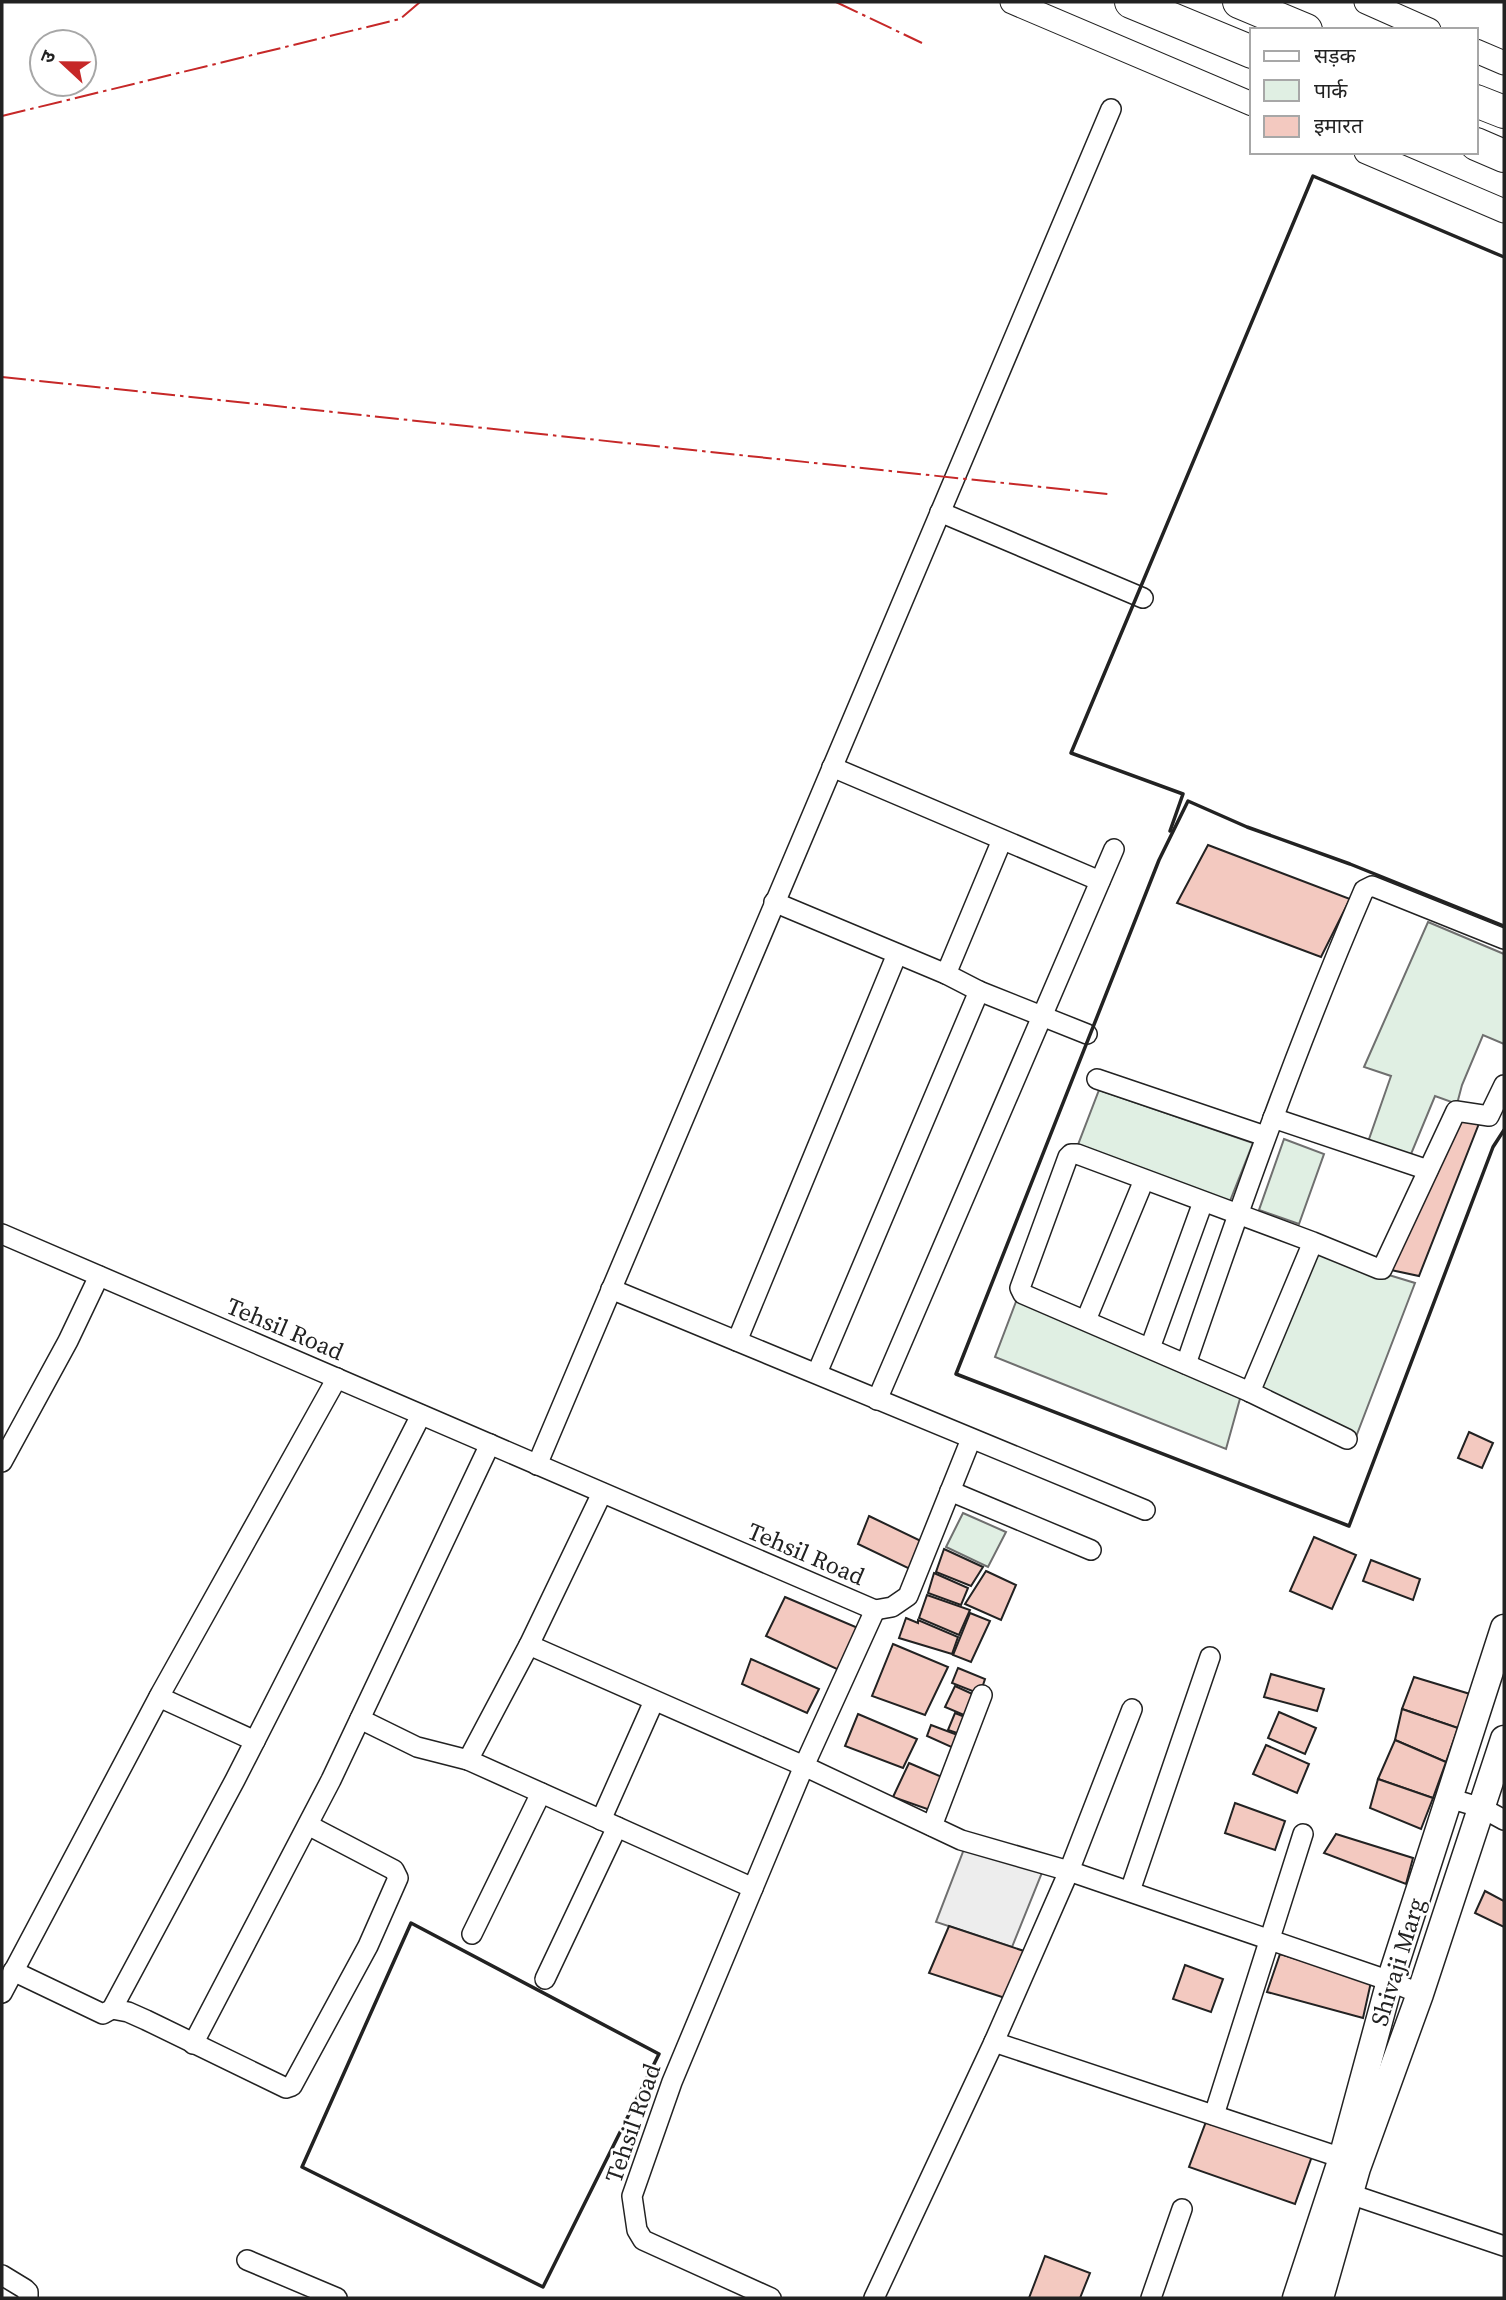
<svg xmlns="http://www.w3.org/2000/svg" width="1506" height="2300" font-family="'Source Serif 4','Noto Sans Devanagari',serif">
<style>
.green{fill:#e0efe3;stroke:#6f6f6f;stroke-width:2}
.parking{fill:#ededed;stroke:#6f6f6f;stroke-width:2}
.building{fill:#f3c9c0;stroke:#222;stroke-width:2}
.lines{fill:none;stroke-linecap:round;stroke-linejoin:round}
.minor-casing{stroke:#222;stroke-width:22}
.tertiary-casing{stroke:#222;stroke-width:25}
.secondary-casing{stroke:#222;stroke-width:29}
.trunk-casing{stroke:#222;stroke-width:34}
.minor{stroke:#fff;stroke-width:19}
.tertiary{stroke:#fff;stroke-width:23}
.secondary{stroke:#fff;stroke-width:26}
.trunk{stroke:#fff;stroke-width:32}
.wall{stroke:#222;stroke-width:3.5}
.power{stroke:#c62828;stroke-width:2;stroke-dasharray:24 5 3.5 5;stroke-linecap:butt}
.labels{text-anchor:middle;stroke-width:5;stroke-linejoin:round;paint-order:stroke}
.street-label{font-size:24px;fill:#222;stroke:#fff}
</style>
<rect width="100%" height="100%" fill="#fff"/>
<g class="green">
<path d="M1428,922L1504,954V1044L1483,1035L1462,1085L1457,1104L1435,1096L1409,1159L1368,1142L1391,1076L1364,1067Z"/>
<path d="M1099,1090L1253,1143L1228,1206L1076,1150Z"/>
<path d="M1284,1139L1324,1154L1299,1224L1259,1210Z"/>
<path d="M1307,1250L1415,1283L1354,1442L1246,1399Z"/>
<path d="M1017,1299L1241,1395L1226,1449L995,1357Z"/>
<path d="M963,1513L1006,1532L988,1567L946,1547Z"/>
</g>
<path class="parking" d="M966,1844L1043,1870L1012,1947L936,1922Z"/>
<g class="building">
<path d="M1208,845L1350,899L1321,957L1177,903Z"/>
<path d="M1460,1120L1480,1121L1419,1276L1391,1270Z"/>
<path d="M1469,1432L1493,1443L1482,1468L1458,1458Z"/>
<path d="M869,1516L923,1542L912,1570L858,1544Z"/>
<path d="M1314,1537L1356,1555L1332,1609L1290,1591Z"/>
<path d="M944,1549L983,1567L971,1586L936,1572Z"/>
<path d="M1371,1560L1420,1579L1413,1600L1363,1581Z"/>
<path d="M986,1571L1016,1585L1001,1620L965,1604Z"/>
<path d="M934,1573L968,1588L961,1605L928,1593Z"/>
<path d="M927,1595L970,1610L959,1635L919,1618Z"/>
<path d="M785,1597L858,1628L839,1670L766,1636Z"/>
<path d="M970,1613L990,1621L971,1662L953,1655Z"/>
<path d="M906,1618L918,1623V1620L958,1637L952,1654L899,1638Z"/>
<path d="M893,1644L948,1667L925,1715L872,1696Z"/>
<path d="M751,1659L819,1689L807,1713L742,1684Z"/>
<path d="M958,1668L985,1679L980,1694L952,1683Z"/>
<path d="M1271,1674L1324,1689L1317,1711L1264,1697Z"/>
<path d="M1414,1677L1470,1694L1458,1728L1402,1709Z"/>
<path d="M955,1686L979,1697L971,1718L945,1707Z"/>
<path d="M1402,1709L1458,1728L1446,1762L1395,1740Z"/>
<path d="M1279,1712L1316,1728L1305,1754L1268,1738Z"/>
<path d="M955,1713L970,1719L963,1735L948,1730Z"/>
<path d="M858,1714L917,1739L903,1768L845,1746Z"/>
<path d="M931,1725L963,1737L958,1750L927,1736Z"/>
<path d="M1395,1740L1446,1762L1433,1798L1378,1779Z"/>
<path d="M1266,1745L1309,1764L1297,1793L1253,1774Z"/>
<path d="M909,1763L942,1777L930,1810L893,1797Z"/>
<path d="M1378,1779L1433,1798L1421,1829L1370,1808Z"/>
<path d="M1235,1803L1285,1821L1275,1850L1225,1833Z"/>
<path d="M1336,1834L1413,1858L1406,1884L1324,1853Z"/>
<path d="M1485,1891L1504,1901V1927L1475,1913Z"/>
<path d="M949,1926L1024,1951L1008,1999L929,1973Z"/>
<path d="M1280,1954L1371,1982L1363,2018L1267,1992Z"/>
<path d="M1185,1965L1223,1979L1211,2012L1173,1999Z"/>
<path d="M1207,2119L1312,2156L1295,2204L1189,2167Z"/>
<path d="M1045,2256L1090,2273L1080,2298H1029Z"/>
</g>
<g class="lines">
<defs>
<g id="minor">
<path d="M940,512L1143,598"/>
<path d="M832,767L1100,881"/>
<path d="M774,902L946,974L979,991L1087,1034"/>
<path d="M946,974L1002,840"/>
<path d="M1097,1079L1265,1136"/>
<path d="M1273,1118L1428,1170"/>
<path d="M2,1234L875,1610"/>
<path d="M1313,1242L1250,1392L1023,1294L1020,1288L1068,1157L1071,1154H1077L1313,1242L1379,1269H1382L1456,1111L1489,1116L1504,1085"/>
<path d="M611,1289L1145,1510"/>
<path d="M1086,1320L1144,1180"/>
<path d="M737,1341L897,954"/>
<path d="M1150,1348L1203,1202"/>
<path d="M1186,1364C1241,1204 1297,1045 1364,890L1372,886L1504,939"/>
<path d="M817,1373L979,991"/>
<path d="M1250,1392L1347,1439"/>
<path d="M877,1400L1114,849"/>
<path d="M2,1462L68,1341L99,1276"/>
<path d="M537,1465L1111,109"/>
<path d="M950,1491L1091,1550"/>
<path d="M875,1610L892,1607L908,1596L971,1439"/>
<path d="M529,1645L804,1766L961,1840L1069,1871L1390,1981L1420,1994"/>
<path d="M159,1697L255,1741"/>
<path d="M360,1719L417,1747L468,1760L753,1888"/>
<path d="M468,1760L529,1645L602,1493"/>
<path d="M1449,1798L1482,1808L1504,1820"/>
<path d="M601,1820L654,1701"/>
<path d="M932,1826L982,1695"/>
<path d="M1130,1891L1210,1657"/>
<path d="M472,1934L541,1793"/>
<path d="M13,1971L103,2014L112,2009L235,1780L421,1415"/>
<path d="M545,1979L617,1827"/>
<path d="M2,1993L161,1693L337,1378"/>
<path d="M112,2009L128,2012L146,2020L286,2088L292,2086L368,1946L398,1878L394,1870L308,1825"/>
<path d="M994,2042L1342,2158L1353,2165"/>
<path d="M193,2044L331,1780L490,1444"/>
<path d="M1214,2115L1303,1834"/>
<path d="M1350,2194L1504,2246"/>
<path d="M247,2260L337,2298"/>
<path d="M2,2275L25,2289L28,2292V2298"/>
<path d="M771,2298L643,2240L637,2230L632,2196L672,2082L804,1766L875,1610"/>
<path d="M874,2298L994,2042L1069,1871L1132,1709"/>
<path d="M1151,2298L1182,2209"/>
</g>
<g id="tertiary">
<path d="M1012,2L1252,104"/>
<path d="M1366,2L1429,30"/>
<path d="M1476,51L1504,63"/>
<path d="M1366,152L1504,211"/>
</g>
<g id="secondary">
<path d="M1296,2298L1342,2158L1390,1981L1504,1628"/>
<path d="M1320,2298L1357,2168L1420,1994L1504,1739"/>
</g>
<g id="trunk">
<path d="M1131,2L1252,52"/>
<path d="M1239,2L1306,30"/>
<path d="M1476,101L1504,112"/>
<path d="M1476,144L1504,156"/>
</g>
</defs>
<use href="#minor" class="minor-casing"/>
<use href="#tertiary" class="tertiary-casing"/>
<use href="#secondary" class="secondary-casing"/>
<use href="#trunk" class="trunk-casing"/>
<use href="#minor" class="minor"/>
<use href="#tertiary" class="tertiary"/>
<use href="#secondary" class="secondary"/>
<use href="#trunk" class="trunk"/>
<g class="wall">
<path d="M1170,831L1183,794L1071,753L1313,176L1504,257"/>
<path d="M1504,926L1350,864L1247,827L1188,801L1159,860L956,1374L1349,1526L1493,1147L1504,1130"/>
<path d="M411,1923L659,2054L543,2287L302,2167Z"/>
</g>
<g class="power">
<path d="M836,2L922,43"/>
<path d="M2,116L400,19L420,2"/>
<path d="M2,377L1108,494"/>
</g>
</g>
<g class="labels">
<g class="street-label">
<text transform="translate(285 1329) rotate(23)" y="8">Tehsil Road</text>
<text transform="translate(806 1554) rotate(23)" y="8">Tehsil Road</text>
<text transform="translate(1398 1962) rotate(-73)" y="8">Shivaji Marg</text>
<text transform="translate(633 2123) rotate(-71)" y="8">Tehsil Road</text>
</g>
</g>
<rect width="1506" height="2300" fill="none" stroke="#222222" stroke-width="7"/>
<rect x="1250" y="28" width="228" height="126" fill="#ffffff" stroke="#a7a7a7" stroke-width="2"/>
<rect x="1264" y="51" width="35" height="10" fill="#ffffff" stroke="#a7a7a7" stroke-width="2"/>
<text x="1314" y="63" font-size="21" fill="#222222">सड़क</text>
<rect x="1264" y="80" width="35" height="21" fill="#e0efe3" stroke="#a7a7a7" stroke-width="2"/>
<text x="1314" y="98" font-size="21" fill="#222222">पार्क</text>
<rect x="1264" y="116" width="35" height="21" fill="#f3c9c0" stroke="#a7a7a7" stroke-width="2"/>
<text x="1314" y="133" font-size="21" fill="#222222">इमारत</text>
<g transform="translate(63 63) rotate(292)"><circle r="33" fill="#ffffff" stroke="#a7a7a7" stroke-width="2"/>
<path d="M0-5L12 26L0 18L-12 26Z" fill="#c62828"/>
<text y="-10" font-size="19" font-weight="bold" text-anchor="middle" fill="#222222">उ</text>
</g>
</svg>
